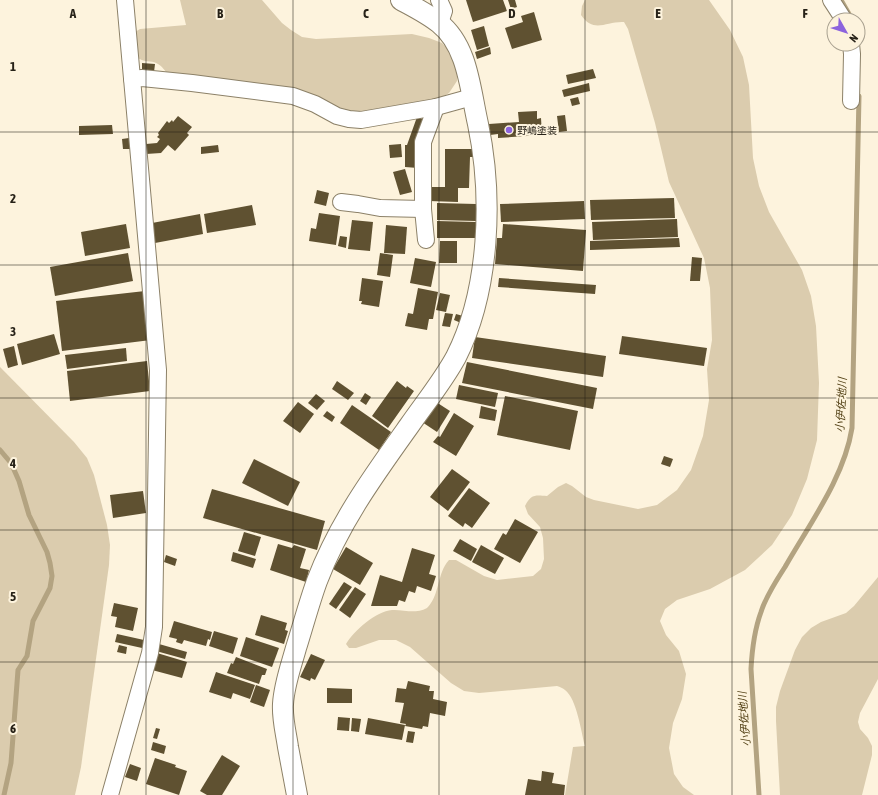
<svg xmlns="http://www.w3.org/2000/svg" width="878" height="795" font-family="'Asap Condensed','Noto Sans JP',sans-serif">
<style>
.green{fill:#dbccae}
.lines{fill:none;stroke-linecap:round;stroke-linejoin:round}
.stream{stroke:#b3a381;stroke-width:5}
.building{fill:#5f5131}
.minor-casing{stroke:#8c8168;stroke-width:18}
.tertiary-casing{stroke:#8c8168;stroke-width:22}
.minor{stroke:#fff;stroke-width:16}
.tertiary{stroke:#fff;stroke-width:20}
.grid{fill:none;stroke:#262117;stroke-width:1;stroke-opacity:0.55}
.poi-dot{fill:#8c63dd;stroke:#fdf3dd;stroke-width:1.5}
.labels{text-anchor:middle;stroke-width:4;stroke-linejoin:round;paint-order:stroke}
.poi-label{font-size:10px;fill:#262117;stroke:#fdf3dd;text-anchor:start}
.water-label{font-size:11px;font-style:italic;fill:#4f3d11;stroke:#fdf3dd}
.grid-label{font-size:13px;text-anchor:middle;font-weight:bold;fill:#262117;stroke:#fdf3dd;stroke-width:4;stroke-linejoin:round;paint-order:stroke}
</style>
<rect width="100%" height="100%" fill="#fdf3dd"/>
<g class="green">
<path d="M180,0H262L282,23L291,30L302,37L316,39L412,34L429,38L442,43L452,53L457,67V81L449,93L435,102L361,115L168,74C165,71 162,66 158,64C150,59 144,64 136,56L135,32L140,29L186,25Z"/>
<path d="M585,0H709L730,30L743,57L749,85L753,158L759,186L769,212L802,270L811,296L816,326L819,383L817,440L807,479L792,515L772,545L745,570L710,589L677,600L665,609L660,621L666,635L679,651L686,674L682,699L673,723L669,748L674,774L683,787L694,795H565L573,747L585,746C581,732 577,699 565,690C563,688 560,687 557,686L479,693L464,691L451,683L410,647L396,640H379L356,648H349L346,644C354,631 376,611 392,610C402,609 419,615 428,607C440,594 437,573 449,560H456L484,576L497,580L533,576L541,569L544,559L543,538L540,527L528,514L525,506C531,494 535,495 547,496L558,487L566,483L572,486L586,497L594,500L638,509L657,505L677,490L691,470L703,436L709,400L707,369L712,340L710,288L704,258L669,182L655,123L628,29L624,22C606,21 594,34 581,15L582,6Z"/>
<path d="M0,367L74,442L87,458L94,475L107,525L110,545L109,565L81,767L75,795H0Z"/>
<path d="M878,577V679L860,713L858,722L860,729L868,738L872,746V755L862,795H780L776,721V707L780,691L795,650L802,637L811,628L821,622L846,613L854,606Z"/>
</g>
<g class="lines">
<g class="stream">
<path d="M841,0L849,14"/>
<path d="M0,450L11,463L19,481L29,515L47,552L50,563L52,576L50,588L33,621L27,656L18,670L11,763L4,795"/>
<path d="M759,795L751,669C752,650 754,631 761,612C766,596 776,581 785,567C810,523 844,478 852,428L859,96"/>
</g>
</g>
<g class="building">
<path d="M466,0H503L507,11L473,22Z"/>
<path d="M508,0H515L517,7L511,9Z"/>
<path d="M534,12L542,40L512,49L505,28L523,22L521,16Z"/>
<path d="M484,26L489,46L477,50L471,30Z"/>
<path d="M490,47L491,54L477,59L475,52Z"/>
<path d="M142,63L155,64L154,72L142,71Z"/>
<path d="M593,69L596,78L568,84L566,75Z"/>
<path d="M589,83L590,91L564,97L562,90Z"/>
<path d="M578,97L580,104L572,106L570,99Z"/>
<path d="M537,111V119L541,118L542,135L498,138V134L490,135L489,124L519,122L518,112Z"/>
<path d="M565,115L567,131L559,132L557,116Z"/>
<path d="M178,116L192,127L187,133L189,135L175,151L168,145L161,153L146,154V144L157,143L160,139L157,137L159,135L158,133L167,121L169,123L172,120L173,122Z"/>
<path d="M417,117L426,120L418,168L405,167V145H407Z"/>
<path d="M112,125L113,134L79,135V126Z"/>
<path d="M129,138L130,149H123L122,139Z"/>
<path d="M401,144L402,157L390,158L389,145Z"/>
<path d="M218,145L219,152L201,154V147Z"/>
<path d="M445,149H473V157H470L469,188H458V202L429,201V187H445Z"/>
<path d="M405,169L412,192L400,195L393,172Z"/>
<path d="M317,190L329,193L326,206L314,203Z"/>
<path d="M674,198L675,218L591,220L590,200Z"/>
<path d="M584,201L585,219L501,222L500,204Z"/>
<path d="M437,203L476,204V221L437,220Z"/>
<path d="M252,205L256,225L207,233L204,214Z"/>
<path d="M319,213L340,216L336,245L309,241L311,228L316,229Z"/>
<path d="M200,214L203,234L155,243L152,223Z"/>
<path d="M677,219L678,237L593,240L592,222Z"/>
<path d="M352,220L373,222L370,251L348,249Z"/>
<path d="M437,221L476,222V238H437Z"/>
<path d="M126,224L130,248L85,256L81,232Z"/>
<path d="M503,224L586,230L583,271L495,264L497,238H502Z"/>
<path d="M386,225L407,227L405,254L384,253Z"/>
<path d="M340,236L347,237L346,248L338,246Z"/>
<path d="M679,238L680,247L590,250V241Z"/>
<path d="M440,241H457V263H439Z"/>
<path d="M128,253L133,281L55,296L50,267Z"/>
<path d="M380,253L393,255L390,277L377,275Z"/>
<path d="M692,257L702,258L700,281H690Z"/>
<path d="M415,258L436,262L431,287L410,283Z"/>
<path d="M362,278L383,281L379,307L361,304L362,301H359Z"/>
<path d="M499,278L596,285L595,294L498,287Z"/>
<path d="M418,288L438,292L433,319H429L427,330L405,326L408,313L413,314Z"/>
<path d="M145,291L151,340L62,351L56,301Z"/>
<path d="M440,293L450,295L446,312L436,310Z"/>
<path d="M445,313L453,314L450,327L442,326Z"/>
<path d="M456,314L463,316L461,323L454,320Z"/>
<path d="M54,334L60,354L22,365L17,344Z"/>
<path d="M622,336L707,348L704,366L619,354Z"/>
<path d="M475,337L606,356L603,377L472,358Z"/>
<path d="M14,346L18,365L8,368L3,349Z"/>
<path d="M126,348L127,361L67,369L65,355Z"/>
<path d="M147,361L150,391L70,401L67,371Z"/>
<path d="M467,362L597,388L593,409L462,383Z"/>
<path d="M337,381L354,393L348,400L332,389Z"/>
<path d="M397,381L406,388L407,386L414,391L388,428L372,416Z"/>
<path d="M459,385L498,393L495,407L456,399Z"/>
<path d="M365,393L371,397L366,405L360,401Z"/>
<path d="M316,394L325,401L317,410L308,403Z"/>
<path d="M505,396L578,411L570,450L497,435Z"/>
<path d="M298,402L314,414L300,433L283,421Z"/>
<path d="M436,402L450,411L437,432L422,422Z"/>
<path d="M352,405L391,432L379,450L340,423Z"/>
<path d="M481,406L497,410L495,421L479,418Z"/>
<path d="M327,411L335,417L332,422L323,416Z"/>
<path d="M454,413L474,426L456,456L433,442L438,436L440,437Z"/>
<path d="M664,456L673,459L670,467L661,464Z"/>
<path d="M254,459L300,482L288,506L242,483Z"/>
<path d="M452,469L470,482L448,511L430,497Z"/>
<path d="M469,488L490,503L472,528L465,523L463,527L448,516Z"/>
<path d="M212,489L325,521L317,550L203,518Z"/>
<path d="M143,491L146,513L113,518L110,495Z"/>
<path d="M515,519L538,532L520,563L494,549L503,533L506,535Z"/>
<path d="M244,532L261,537L255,556L238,551Z"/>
<path d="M460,539L477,549L471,561L453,551Z"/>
<path d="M278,544L292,548L294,545L306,549L300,568L309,570L306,582L270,570Z"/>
<path d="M481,545L504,558L495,574L472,562Z"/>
<path d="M346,547L373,563L360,585L333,569Z"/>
<path d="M412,548L435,555L429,574L436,576L431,591L417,586L415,593L409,591L405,602L399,600L397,606H371L380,575L402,582Z"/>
<path d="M233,552L256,559L253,568L231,561Z"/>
<path d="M166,555L177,559L175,566L164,562Z"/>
<path d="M344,582L352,587L336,609L329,604Z"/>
<path d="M355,587L366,594L350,618L339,610Z"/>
<path d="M114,603L138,608L133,631L115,627L117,617L111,616Z"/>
<path d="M261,615L287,623L285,630L288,631L284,644L255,635Z"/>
<path d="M174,621L212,632L210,640L208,639L206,646L184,640L182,644L176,642L177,639L169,637Z"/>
<path d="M214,631L238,638L233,654L209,646Z"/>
<path d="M117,634L144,640L142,648L115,642Z"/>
<path d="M246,637L279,648L272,667L240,656Z"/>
<path d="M159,644L187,652L185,659L156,651Z"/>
<path d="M119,645L127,647L126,654L117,652Z"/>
<path d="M157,653L187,662L182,678L152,670Z"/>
<path d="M311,654L325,660L315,680L311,678L310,681L300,677Z"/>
<path d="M236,657L267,669L265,675H262L259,684L227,673L231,663L233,664Z"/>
<path d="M216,672L255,685L250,699L233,693L231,699L209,692Z"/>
<path d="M408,681L430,686L429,691H434L433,699L447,702L445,716L430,713L428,727L423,726L422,729L405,726L406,724L400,723L404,703L395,702L397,688L406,689Z"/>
<path d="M256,685L270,690L264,707L250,702Z"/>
<path d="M327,688L352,689V703H327Z"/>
<path d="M338,717L350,718L349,731L337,730Z"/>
<path d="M352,718L361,719L359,732L351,731Z"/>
<path d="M368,718L405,725L402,740L365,734Z"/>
<path d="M156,728L160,729L157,739L153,738Z"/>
<path d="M408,731L415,732L413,743L406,742Z"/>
<path d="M153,742L166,746L164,754L151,750Z"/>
<path d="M222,755L240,766L222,795H207L200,791Z"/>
<path d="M155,758L176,765L175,767L187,771L179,795L146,784Z"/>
<path d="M130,764L141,768L137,781L125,777Z"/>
<path d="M542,771L554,773L552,783L565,785L564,795H525L528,779L541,781Z"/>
</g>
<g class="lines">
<defs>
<g id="minor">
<path d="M439,0L444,11L440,23"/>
<path d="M831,0L844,20"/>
<path d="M132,79L142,78L192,83L293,96L315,104L337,116L349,119L361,120L436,107L472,97"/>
<path d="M851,101L852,54L851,44"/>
<path d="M341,202L358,204L380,208L423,209"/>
<path d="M426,240L423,209V142L436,107"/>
<path d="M110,795L150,653L154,627L158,370L125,0"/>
</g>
<path id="tertiary" d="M297,795C294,779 291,763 288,747C286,733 282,718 283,704C284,685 291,666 296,648C303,626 309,603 317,581C339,523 374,475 409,426C425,403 443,381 456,357C490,290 493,196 478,124C470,89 468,46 439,23C428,14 414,7 401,0"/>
</defs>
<use href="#minor" class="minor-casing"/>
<use href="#tertiary" class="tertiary-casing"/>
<use href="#minor" class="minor"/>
<use href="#tertiary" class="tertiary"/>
</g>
<path class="grid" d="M146,0V795M293,0V795M439,0V795M585,0V795M732,0V795M0,132H878M0,265H878M0,398H878M0,530H878M0,662H878"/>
<circle class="poi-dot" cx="509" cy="130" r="4"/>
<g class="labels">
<g class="poi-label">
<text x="517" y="134">野嶋塗装</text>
</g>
<g class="water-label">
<text transform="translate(841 405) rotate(-87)" y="4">小伊佐地川</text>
<text transform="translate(744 719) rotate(-94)" y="4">小伊佐地川</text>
</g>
</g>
<g class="grid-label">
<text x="73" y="18">A</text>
<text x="220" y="18">B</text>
<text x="366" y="18">C</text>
<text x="512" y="18">D</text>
<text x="658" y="18">E</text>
<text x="805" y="18">F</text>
<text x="13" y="71">1</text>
<text x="13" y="203">2</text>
<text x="13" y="336">3</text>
<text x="13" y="468">4</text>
<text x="13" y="601">5</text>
<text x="13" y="733">6</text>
</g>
<g transform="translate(846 32) rotate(129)"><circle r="19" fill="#fdf3dd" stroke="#a79f8e"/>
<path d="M0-3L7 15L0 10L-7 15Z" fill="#8c63dd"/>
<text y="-6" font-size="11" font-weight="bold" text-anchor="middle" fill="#262117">N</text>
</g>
</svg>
